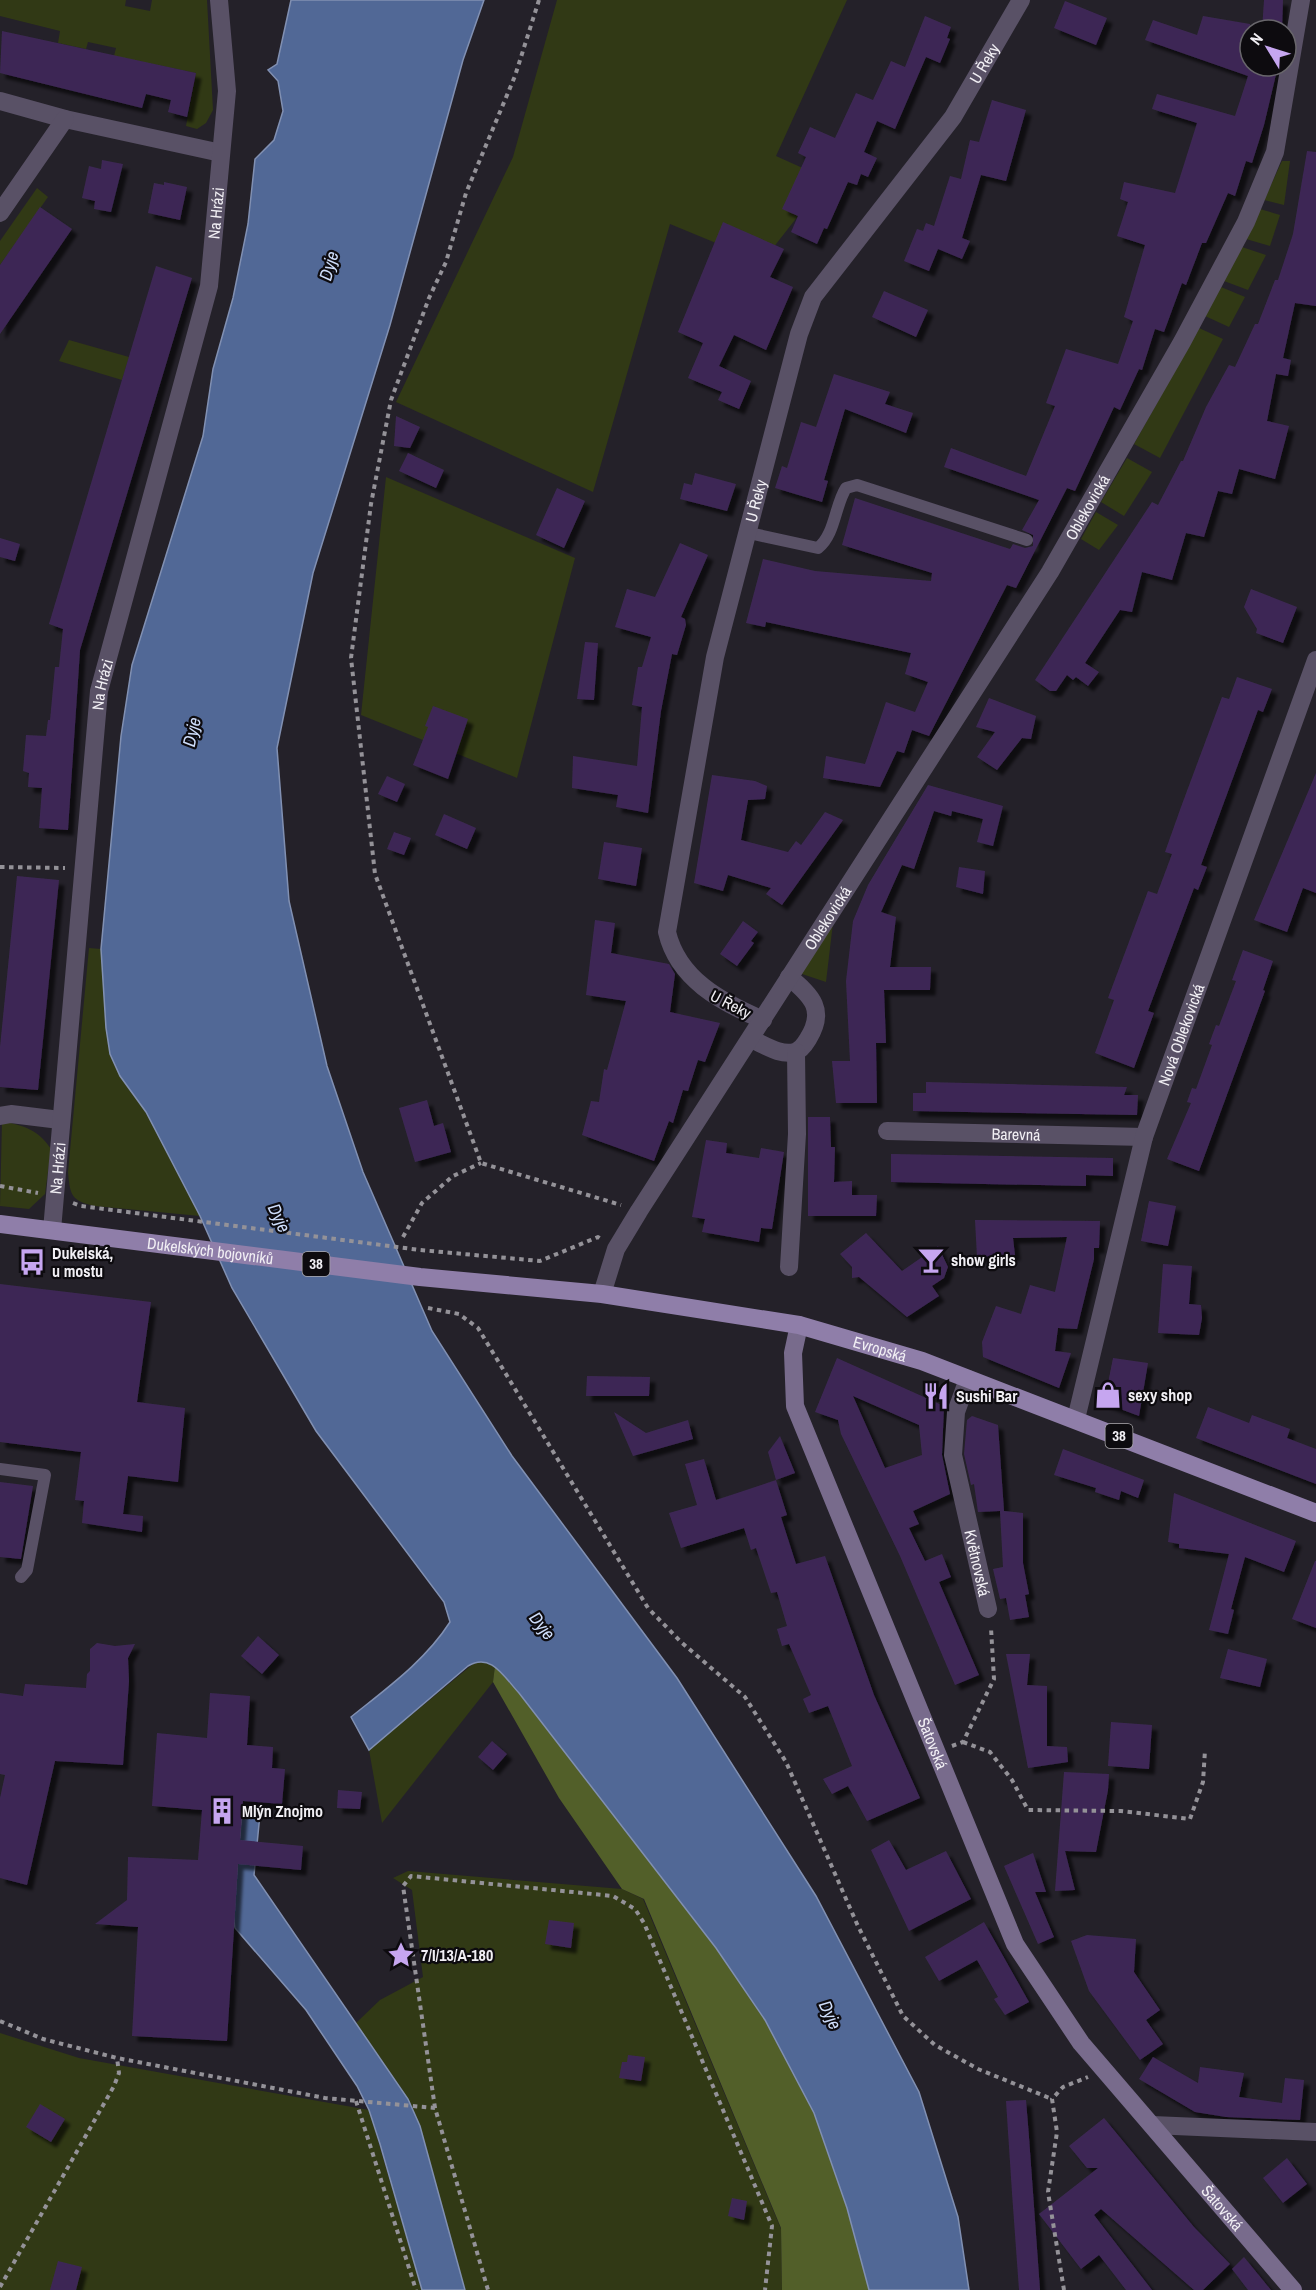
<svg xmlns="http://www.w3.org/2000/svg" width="1316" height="2290" font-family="'Archivo Narrow',sans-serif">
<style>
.green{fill:#313915}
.forest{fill:#525f29}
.water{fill:#516896;stroke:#8190b2;stroke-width:1.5}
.building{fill:#3d2854;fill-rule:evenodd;filter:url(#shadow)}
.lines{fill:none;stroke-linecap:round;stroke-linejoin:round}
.path{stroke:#949298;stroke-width:4;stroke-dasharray:4.5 4.5;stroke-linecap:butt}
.service{stroke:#595166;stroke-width:12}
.minor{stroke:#595166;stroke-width:18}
.tertiary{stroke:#595166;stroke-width:18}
.secondary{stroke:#786b8c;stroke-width:18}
.primary{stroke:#8f7ea9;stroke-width:18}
.labels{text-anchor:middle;stroke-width:4.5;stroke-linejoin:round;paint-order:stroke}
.shield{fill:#0d0b0f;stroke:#adabaf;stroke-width:1.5}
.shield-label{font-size:15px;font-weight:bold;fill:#f1eff4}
.street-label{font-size:16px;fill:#f1eff4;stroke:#0d0b0f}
.poi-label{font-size:16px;font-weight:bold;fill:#f1eff4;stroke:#0d0b0f;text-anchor:start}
.water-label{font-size:18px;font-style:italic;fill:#ceddfa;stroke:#0d0b0f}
</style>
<defs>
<filter id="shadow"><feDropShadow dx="5.5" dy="5.5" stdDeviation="1.5" flood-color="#0009"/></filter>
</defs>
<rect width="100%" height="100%" fill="#242129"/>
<g class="green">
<path d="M0,0H126L125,6L150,11L152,0H207L213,110L206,123L197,129L186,126L196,73L114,56L116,48L88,42L86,49L58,43L60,31L0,16Z"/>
<path d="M557,0H847L776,156L827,179L762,262L670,224L593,492L396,402L513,157Z"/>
<path d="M1282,161H1290L1284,205L1264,200Z"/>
<path d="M37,188L48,197L0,265V241Z"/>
<path d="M1260,209L1280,215L1270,246L1246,239Z"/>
<path d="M1242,247L1266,255L1248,290L1224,281Z"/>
<path d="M1221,287L1245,297L1229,327L1205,316Z"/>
<path d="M1199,328L1223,339L1160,458L1134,444Z"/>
<path d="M69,340L129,357L122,380L59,361Z"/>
<path d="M1127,458L1152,472L1124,516L1101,502Z"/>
<path d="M386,477L575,558L517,778L361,715Z"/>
<path d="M1096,512L1118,525L1099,550L1081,539Z"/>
<path d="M833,923L826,982L799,973Z"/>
<path d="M89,948L101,949L110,1054L120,1076L146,1112L200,1216L95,1206C71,1201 70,1195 68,1172Z"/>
<path d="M2,1121C24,1126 38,1129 51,1149L45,1194L29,1209L0,1206Z"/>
<path d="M478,1660L486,1661L495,1666L493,1682L382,1823L369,1750Z"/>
<path d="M408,1871L622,1889L643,1899L781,2229L782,2290H465L420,2126L408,2099L356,2023L380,2000L423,1977L412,1890L393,1878Z"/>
<path d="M0,2033L79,2058L369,2110L422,2290H0Z"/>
</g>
<path class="forest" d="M495,1666L519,1693L716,1948L765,2020L814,2113L847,2208L869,2290H782L781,2228L644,1899L622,1889L559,1798L493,1682Z"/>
<g class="water">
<path d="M291,0H484L463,60L390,325L313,573L277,748L289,901L327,1066L363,1172L432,1331L512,1456L677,1678L816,1896L919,2092L958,2217L969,2290H869L847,2208L814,2113L765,2020L716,1948L519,1693C504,1677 491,1652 468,1666L369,1750L351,1717C387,1688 425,1661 450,1622L444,1602L316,1431L232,1288L200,1216L146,1112L120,1076L110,1054L106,1028L101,949L121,736L132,665L203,436L213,369L233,298L248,224L255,159L274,140L283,111L278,81L268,70L277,64Z"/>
<path d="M242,1812L260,1814L254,1875L408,2099L420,2126L465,2290H422L380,2144L369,2110L357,2086L306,2010L235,1928L233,1914Z"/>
</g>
<g class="building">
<path d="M1264,0H1283L1282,30H1262Z"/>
<path d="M1065,1L1107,18L1096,45L1054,28Z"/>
<path d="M925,16L951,27L947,38L950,39L940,63L926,57L895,129L877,121L864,152L877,158L868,177L861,174L857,185L848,182L827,229L824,228L817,244L791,232L798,216L782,209L806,157L798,153L810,127L835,138L856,93L873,100L891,61L905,67Z"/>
<path d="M1203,16L1250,24V69L1251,66H1278L1264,125L1252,163L1246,161L1235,196L1228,193L1206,243H1202L1186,285L1182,283L1164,332L1155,329L1142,370L1139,369L1120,410L1114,407L1075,491L1067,488L1016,588L1007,585L929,736L912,730L904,753L897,751L880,787L823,778L826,756L865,764L886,702L915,712L928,682L905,674L911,653L766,622L765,627L746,623L763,559L815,571L931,581L932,573L842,545L855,498L1010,549L1013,544L1025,548L1033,546V535L1022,530L1039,500L944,467L951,448L1026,476L1055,406L1046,403L1066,349L1118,364L1133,321L1124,317L1145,245L1117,236L1128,202L1120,199L1124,182L1175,193L1197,123L1152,109L1157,94L1235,116L1248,76L1145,40L1153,20L1197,35Z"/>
<path d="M2,31L196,73L187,117L168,112L171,100L146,94L142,108L0,73Z"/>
<path d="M992,100L1026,110L1006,181L981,175L962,238L970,241L962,259L938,249L929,271L904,261L917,229L923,231L926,223L934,226L950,176L961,179L970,140L979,142Z"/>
<path d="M1307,151L1316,152V306L1295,303L1283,358L1291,360L1288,376L1276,374L1267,421L1289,426L1275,479L1239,469L1232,494L1218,491L1204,537L1186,533L1172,580L1142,572L1132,612L1120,610L1085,663L1099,672L1088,686L1076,677L1073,680L1067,675L1056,691H1050L1035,680L1152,502L1158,505L1181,461H1183L1206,407L1229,365L1235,367L1255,324H1258L1275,280H1278L1293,234Z"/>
<path d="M102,160L123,164L111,212L94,209L95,201L82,198L89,166L101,169Z"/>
<path d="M164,182L187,187L180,220L148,213L154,183L164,185Z"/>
<path d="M40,207L72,229L0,334V265Z"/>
<path d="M723,222L784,249L770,277L793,287L766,350L734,335L719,366L751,381L739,409L718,400L722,392L688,378L703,343L678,332Z"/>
<path d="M156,266L192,278L80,650L68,830L39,828L42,788L28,787L29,773L23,771L26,735L46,736L48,720H50L55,667H59L63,629L49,624Z"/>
<path d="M884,291L928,310L916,337L872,317Z"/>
<path d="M834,374L890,392L885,404L913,413L906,433L845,409L824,480L828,481L822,502L775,488L782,466L787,468L801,422L816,427Z"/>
<path d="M396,416L420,427L410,448L394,446Z"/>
<path d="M408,453L444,470L436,488L399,471Z"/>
<path d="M695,473L736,484L727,511L680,499L684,483L692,485Z"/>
<path d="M557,488L585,501L564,548L536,535Z"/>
<path d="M0,538L20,544L15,561L0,557Z"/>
<path d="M680,543L708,555L681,617L685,619L686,625L677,655L672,654L661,711L648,813L616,807L618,795L572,788L573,756L637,766L642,707L632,705L638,667H642L651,637L615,627L627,589L655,597Z"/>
<path d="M1251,589L1297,607L1283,643L1256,633L1257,629L1244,607Z"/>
<path d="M585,642L598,643L594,700L577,699Z"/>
<path d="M1237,677L1272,689L1263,712L1258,710L1209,843L1201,865L1207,867L1198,890L1194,888L1148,1011L1154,1013L1134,1068L1095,1053L1114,1000L1108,998L1148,891L1157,894L1172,854L1165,852L1181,807L1222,697L1229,699Z"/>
<path d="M989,698L1036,716L1031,739L1022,738L997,770L977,757L995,732L976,727Z"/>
<path d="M433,706L468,719L448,779L413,765L428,727L425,726Z"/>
<path d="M1316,773V893L1303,888L1287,932L1254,920Z"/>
<path d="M712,775L755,781L767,786L765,799L748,800L741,840L788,852L796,841L801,845L825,812L843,820L782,905L766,894L771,888L728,875L723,891L694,883Z"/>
<path d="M387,776L405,784L397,802L378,794Z"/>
<path d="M928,785L1003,806L993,846L977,842L983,819L952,811L951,816L934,811L914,869L902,865L881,912L896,917L890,967H931L930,990H884L886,1043H876L877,1103H836L832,1061H850L846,981L853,921L868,885Z"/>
<path d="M444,814L476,828L467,849L435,835Z"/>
<path d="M394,832L411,838L404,855L387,849Z"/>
<path d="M604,842L642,848L636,886L598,879Z"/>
<path d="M959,867L985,871L983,894L956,887Z"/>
<path d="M17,876L59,880L38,1090L0,1087V1047Z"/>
<path d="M595,920L615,923L611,953L669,964L675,974L670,1012L720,1023L705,1062L698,1060L688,1091L683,1090L673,1123L669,1121L654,1161L582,1135L591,1101L599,1102L604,1069L607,1070L626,1001L586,995Z"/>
<path d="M743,921L758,932L751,941L754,943L737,966L720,954Z"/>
<path d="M1243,950L1273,961L1263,990L1265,991L1199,1171L1167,1159L1191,1103L1187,1102L1192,1088L1196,1089L1212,1045L1209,1044L1216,1025L1219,1026L1236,981L1232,980Z"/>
<path d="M926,1082L1127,1087L1124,1095H1138L1137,1115L913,1111V1093H926Z"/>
<path d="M427,1100L434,1126L443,1123L451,1152L415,1162L399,1108Z"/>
<path d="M808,1117H830L831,1147H835L834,1182L852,1181V1195H877L876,1216H808Z"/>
<path d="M706,1140L727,1143L726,1153L759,1158L761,1148L784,1152L772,1229L761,1228L759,1242L702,1232L705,1219L692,1217Z"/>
<path d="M891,1154L1113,1158V1176L1086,1175V1186L891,1182Z"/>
<path d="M1149,1201L1176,1206L1168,1246L1141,1241Z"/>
<path d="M975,1220L1100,1221L1099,1248H1094V1259L1077,1329L1058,1328L1055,1351L1071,1353L1059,1388L983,1357L982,1342L996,1306L1021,1314L1030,1285L1055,1292L1067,1237L1013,1238L1015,1255L977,1257Z"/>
<path d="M866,1233L902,1271L938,1246L948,1267L944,1278L932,1286L939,1296L907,1317L859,1277L852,1278V1267L840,1254Z"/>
<path d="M1163,1264L1192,1266L1189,1304L1201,1305L1202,1318L1199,1335L1158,1333Z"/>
<path d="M0,1284L151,1302L137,1402L185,1408L178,1482L128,1476L123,1514L143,1516L142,1532L82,1523L84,1501L75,1500L81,1452L0,1442Z"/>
<path d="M837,1358L944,1406L942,1455L950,1494L913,1511L919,1524L909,1528L925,1561L942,1554L951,1577L939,1582L979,1675L955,1685L900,1556L841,1434L838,1420L815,1412ZM853,1396L919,1425L922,1455L885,1468Z"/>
<path d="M1113,1358L1148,1363L1139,1416L1104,1403Z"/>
<path d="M587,1376L650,1377L649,1396H586Z"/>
<path d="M1208,1407L1249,1423L1252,1415L1290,1429L1287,1438L1316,1449V1484L1196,1438Z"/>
<path d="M614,1412L646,1433L688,1420L693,1439L633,1456Z"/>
<path d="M972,1416L998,1425L1004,1511L1023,1513V1563L1029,1594L1025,1595L1029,1617L1010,1620L1006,1598L1000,1599L993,1569L1003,1567L1000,1511L978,1512L974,1484L971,1485L964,1454L967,1420Z"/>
<path d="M780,1436L795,1473L776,1480L768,1452Z"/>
<path d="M1063,1449L1144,1480L1138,1498L1121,1491L1119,1500L1095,1492L1096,1488L1054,1475Z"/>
<path d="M704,1459L716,1500L776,1480L787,1515L781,1517L796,1564L825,1556L874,1695L920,1798L867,1821L848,1786L832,1794L823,1779L852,1766L828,1706L809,1713L803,1699L811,1695L789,1644L782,1646L777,1629L787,1626L777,1592L771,1593L756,1548L751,1550L744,1528L681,1548L669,1513L697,1505L685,1464Z"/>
<path d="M0,1482L33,1486L21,1559L0,1557Z"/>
<path d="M1174,1493L1296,1541L1284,1572L1245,1557L1231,1609L1234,1610L1228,1634L1209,1630L1229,1554L1179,1548V1544L1168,1542Z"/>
<path d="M1315,1561H1316V1628L1292,1619Z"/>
<path d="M258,1636L279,1655L262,1674L241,1656Z"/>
<path d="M97,1643L115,1646L135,1644L128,1658L129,1681L123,1765L55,1761L27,1885L0,1878V1798L5,1775L0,1774V1693L23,1696L25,1684L86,1688L87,1674L90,1671V1649Z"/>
<path d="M1228,1649L1267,1659L1260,1687L1220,1678Z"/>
<path d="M1006,1654H1030L1027,1685L1047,1686V1746L1067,1747L1068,1762L1028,1768Z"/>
<path d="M210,1693L250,1696L247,1745L273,1747L272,1768L285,1769L282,1804L243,1801L240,1840L303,1846L301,1870L238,1864L227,2041L132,2036L138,1927L95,1924L127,1900L128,1857L198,1860L202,1810L152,1806L157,1733L207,1738Z"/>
<path d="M1111,1722L1152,1725L1149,1769L1108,1766Z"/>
<path d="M492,1741L507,1754L493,1770L478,1757Z"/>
<path d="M1064,1772L1109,1774L1108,1790L1096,1852L1065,1851L1075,1890L1055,1891Z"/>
<path d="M338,1790L362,1792L360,1809L337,1808Z"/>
<path d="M889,1840L906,1870L946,1851L971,1899L909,1931L871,1850Z"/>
<path d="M1033,1853L1046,1892H1035L1054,1937L1038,1944L1004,1866Z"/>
<path d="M549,1920L574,1923L571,1948L545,1944Z"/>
<path d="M984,1922L1029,2002L1005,2015L994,1999L998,1997L977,1960L939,1981L925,1957Z"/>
<path d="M1087,1935L1136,1939L1134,1972L1160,2010L1146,2020L1163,2044L1140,2060L1089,1991L1071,1941Z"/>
<path d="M628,2055L645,2057L641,2081L619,2078L622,2062H627Z"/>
<path d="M1153,2057L1198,2083L1200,2067L1244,2073L1239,2097L1282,2103L1285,2078L1304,2080L1300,2120L1226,2117L1195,2112L1139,2079Z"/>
<path d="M1026,2100L1029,2137L1040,2290H1019L1012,2193L1006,2101Z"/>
<path d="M40,2104L65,2119L51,2142L26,2127Z"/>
<path d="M1104,2118L1194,2227L1230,2264L1203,2290H1194L1101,2209L1094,2215L1152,2290H1126L1099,2255L1081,2269L1039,2214L1098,2168H1087L1069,2146Z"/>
<path d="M1287,2158L1307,2184L1283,2203L1263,2178Z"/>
<path d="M732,2198L747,2201L744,2220L728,2216Z"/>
<path d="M1244,2257L1271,2290H1248L1232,2269Z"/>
<path d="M58,2261L82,2267L76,2290H50Z"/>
</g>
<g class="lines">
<g class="path">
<path d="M539,0L515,76L466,193L446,262L429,298L391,400L371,504L351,658L375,874L481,1163L621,1205"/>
<path d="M0,867L65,868"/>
<path d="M0,1186L38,1193"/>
<path d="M73,1203L81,1206L420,1250L540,1261L598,1237L602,1240"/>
<path d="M403,1237L422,1203L453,1176L481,1163"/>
<path d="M428,1308L459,1314L478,1328L648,1608L681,1642L745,1697L786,1762L857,1924L903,2016L935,2045L978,2069L1052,2099"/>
<path d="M963,1742L990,1752L1012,1780L1028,1810L1121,1811L1190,1819L1203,1782L1205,1750"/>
<path d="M952,1746L963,1742L994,1679L991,1628"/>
<path d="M0,2021L43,2039L117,2058L325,2098L435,2108L488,2290"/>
<path d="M356,2101L416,2290"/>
<path d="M435,2108L403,1886L411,1876L613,1896L635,1909L644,1923L772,2226L765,2290"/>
<path d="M0,2287L114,2086L119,2073L117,2058"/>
<path d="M1064,2290L1048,2192L1057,2132L1052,2099L1063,2087L1088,2077"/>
</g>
<g class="service">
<path d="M749,533L818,548C835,535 835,505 846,488L857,485L1027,540"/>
<path d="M0,1469L45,1475L27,1570L21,1577"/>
</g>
<g class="minor">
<path d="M0,101L65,119L221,153"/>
<path d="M0,213L65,119"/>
<path id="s1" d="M763,1020C721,1002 678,979 667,932L715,657L799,334L813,297L953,117L1021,0"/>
<path d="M751,1039C765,1045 780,1056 795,1052C801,1050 805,1044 808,1039C826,1010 812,996 789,977"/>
<path d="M0,1116L11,1114L60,1120"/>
<path id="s2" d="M887,1131L1144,1137"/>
<path id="s3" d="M52,1230L99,691L209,286L227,91L219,0"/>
<path d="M789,1267L797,1134L796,1052"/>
<path id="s4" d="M968,1379L956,1412L953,1455L988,1609"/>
<path id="s5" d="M1076,1419L1144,1137L1316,660"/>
<path d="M1152,2125L1316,2132"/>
</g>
<path class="tertiary" id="s6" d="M602,1294L616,1249L639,1211L1050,572L1182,342L1246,222L1275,152L1301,0"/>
<path class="secondary" id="s7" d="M799,1325L793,1353L795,1406L1015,1944L1081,2043L1293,2290"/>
<path class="primary" id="s8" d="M0,1224L420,1277L602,1294L799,1325L922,1361L1316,1513"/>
</g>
<defs>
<symbol id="bar-bare" viewBox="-9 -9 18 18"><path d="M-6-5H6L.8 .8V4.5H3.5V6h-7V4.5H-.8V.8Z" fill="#c6a6f0" stroke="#0d0b0f" stroke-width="2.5" paint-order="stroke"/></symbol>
<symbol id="bus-bare" viewBox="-9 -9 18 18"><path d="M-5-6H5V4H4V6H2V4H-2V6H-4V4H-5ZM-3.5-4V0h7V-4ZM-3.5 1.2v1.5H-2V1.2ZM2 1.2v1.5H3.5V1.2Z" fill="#c6a6f0" stroke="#0d0b0f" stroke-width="2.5" paint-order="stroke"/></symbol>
<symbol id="shop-bare" viewBox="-9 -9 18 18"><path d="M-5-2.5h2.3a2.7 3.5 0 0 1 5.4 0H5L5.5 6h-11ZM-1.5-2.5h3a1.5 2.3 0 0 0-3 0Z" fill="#c6a6f0" stroke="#0d0b0f" stroke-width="2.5" paint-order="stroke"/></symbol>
<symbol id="restaurant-bare" viewBox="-9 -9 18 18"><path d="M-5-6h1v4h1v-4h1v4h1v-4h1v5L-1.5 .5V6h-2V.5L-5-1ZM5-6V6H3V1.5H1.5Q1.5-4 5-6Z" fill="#c6a6f0" stroke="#0d0b0f" stroke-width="2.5" paint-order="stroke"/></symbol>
<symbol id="building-bare" viewBox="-9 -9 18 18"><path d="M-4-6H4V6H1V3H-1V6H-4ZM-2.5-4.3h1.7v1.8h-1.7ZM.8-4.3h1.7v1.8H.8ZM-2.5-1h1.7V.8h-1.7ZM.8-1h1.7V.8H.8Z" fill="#c6a6f0" stroke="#0d0b0f" stroke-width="2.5" paint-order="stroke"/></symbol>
<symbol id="sight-bare" viewBox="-9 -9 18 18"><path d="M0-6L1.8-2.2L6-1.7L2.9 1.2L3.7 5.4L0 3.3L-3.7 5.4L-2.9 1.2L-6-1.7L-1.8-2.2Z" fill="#c6a6f0" stroke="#0d0b0f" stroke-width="2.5" paint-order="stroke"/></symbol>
</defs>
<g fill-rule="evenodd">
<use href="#bar-bare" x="912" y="1241" width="38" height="38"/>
<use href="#bus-bare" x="13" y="1243" width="38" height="38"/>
<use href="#shop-bare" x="1089" y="1376" width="38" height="38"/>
<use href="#restaurant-bare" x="917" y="1377" width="38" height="38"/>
<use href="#building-bare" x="203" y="1792" width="38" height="38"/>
<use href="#sight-bare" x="382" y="1936" width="38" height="38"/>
</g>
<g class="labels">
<g class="shield">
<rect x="302.5" y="1252" width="27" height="24" rx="4.5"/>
<rect x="1105.5" y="1424" width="27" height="24" rx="4.5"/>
</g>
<g class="shield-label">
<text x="316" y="1269">38</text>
<text x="1119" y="1441">38</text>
</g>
<g class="street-label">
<text dy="6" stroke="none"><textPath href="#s1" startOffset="1078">U Řeky</textPath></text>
<text dy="6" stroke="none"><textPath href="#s3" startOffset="1034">Na Hrázi</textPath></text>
<text dy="6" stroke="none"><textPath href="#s1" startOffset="576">U Řeky</textPath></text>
<text dy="6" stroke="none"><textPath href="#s6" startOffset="926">Oblekovická</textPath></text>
<text dy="6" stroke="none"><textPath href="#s3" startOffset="548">Na Hrázi</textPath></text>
<text dy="6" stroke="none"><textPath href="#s6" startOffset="440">Oblekovická</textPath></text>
<text transform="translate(731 1004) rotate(27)" y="6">U Řeky</text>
<text dy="6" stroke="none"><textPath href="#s5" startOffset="399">Nová Oblekovická</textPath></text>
<text dy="6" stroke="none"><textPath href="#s2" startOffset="129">Barevná</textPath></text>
<text dy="6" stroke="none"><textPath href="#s3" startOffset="62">Na Hrázi</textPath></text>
<text dy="6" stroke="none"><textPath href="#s8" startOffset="212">Dukelských bojovníků</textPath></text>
<text dy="6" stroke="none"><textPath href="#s8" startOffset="890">Evropská</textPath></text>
<text dy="6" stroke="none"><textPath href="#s4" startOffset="189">Květnovská</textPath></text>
<text dy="6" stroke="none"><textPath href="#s7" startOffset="446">Šatovská</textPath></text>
<text dy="6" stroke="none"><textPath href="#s7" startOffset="999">Šatovská</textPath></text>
</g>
<g class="poi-label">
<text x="52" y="1259">Dukelská,<tspan x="52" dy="18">u mostu</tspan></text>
<text x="951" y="1266">show girls</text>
<text x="1128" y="1401">sexy shop</text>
<text x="956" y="1402">Sushi Bar</text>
<text x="242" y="1817">Mlýn Znojmo</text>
<text x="421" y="1961">7/I/13/A-180</text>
</g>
<g class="water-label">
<text transform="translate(329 266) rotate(-74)" y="6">Dyje</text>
<text transform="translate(192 732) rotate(-77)" y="6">Dyje</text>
<text transform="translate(279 1218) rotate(65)" y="6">Dyje</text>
<text transform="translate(542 1626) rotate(52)" y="6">Dyje</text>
<text transform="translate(830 2015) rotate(65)" y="6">Dyje</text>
</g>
</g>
<g transform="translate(1268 48) rotate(308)"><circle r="28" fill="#0d0b0f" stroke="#68666b" stroke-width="1.5"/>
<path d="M0-4.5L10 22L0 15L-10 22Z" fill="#c6a6f0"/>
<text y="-9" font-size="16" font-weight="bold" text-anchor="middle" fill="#f1eff4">N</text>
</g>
</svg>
